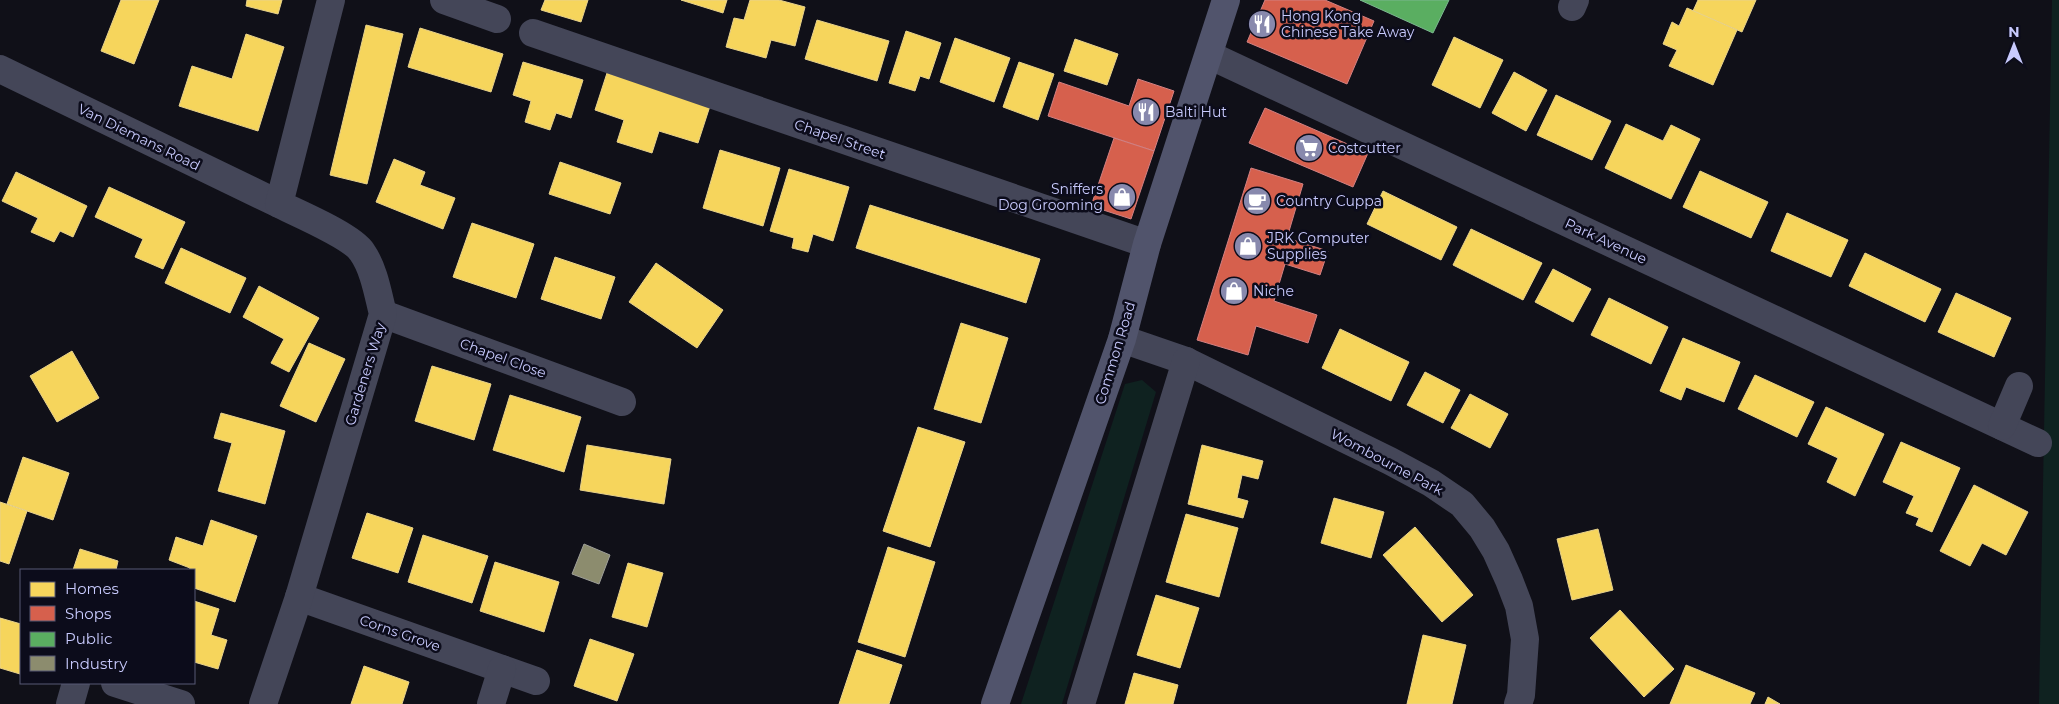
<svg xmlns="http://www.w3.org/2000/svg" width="2059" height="704" font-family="Montserrat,sans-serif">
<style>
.green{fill:#0f2220}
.homes{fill:#f6d55c;stroke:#e8d28c}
.shops{fill:#d6604d;stroke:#d28082}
.public{fill:#5aae61;stroke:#7bb690}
.industry{fill:#8c8c6e;stroke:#9e9f99}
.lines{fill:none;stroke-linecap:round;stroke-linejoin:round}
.street{stroke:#444658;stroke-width:28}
.secondary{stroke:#51546c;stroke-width:28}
.labels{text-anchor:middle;stroke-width:5;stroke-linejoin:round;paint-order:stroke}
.poi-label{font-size:14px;fill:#c8cafd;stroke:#0c0c1b;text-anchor:start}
.street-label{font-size:14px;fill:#c8cafd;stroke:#0c0c1b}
</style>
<rect width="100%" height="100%" fill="#101018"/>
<g class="green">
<path d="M2052,0H2059V704H2039Z"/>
<path d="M1142,380L1156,392L1062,704H1021L1125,384Z"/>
</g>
<g class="homes">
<path d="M121,0H159L134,64L101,51Z"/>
<path d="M247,0H282L278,14L246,6Z"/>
<path d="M545,0H588L581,22L541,10Z"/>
<path d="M681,0H727L723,13Z"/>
<path d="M750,0H779L805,7L795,46L771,40L766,58L726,47L734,18L744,20Z"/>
<path d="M1698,0H1756L1742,32L1693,11Z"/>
<path d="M1687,8L1737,30L1713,85L1669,66L1677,50L1663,44L1672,22L1679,26Z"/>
<path d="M817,20L889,41L877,81L805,59Z"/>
<path d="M366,25L403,34L367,184L330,175Z"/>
<path d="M420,28L503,54L491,92L408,67Z"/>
<path d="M906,31L941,43L929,79L920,76L915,91L889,83Z"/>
<path d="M246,34L284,47L258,131L179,106L192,66L232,79Z"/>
<path d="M1454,37L1503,60L1480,108L1432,85Z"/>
<path d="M955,38L1010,58L994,102L940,82Z"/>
<path d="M1075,39L1118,54L1107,85L1064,71Z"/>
<path d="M523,62L583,80L571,118L556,113L550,130L525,122L531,101L513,95Z"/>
<path d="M1019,62L1054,74L1038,120L1003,107Z"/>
<path d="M1514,72L1547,90L1526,131L1492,113Z"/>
<path d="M607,73L710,106L698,143L659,131L652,153L617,142L624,120L595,110Z"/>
<path d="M1556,95L1611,121L1592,160L1537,135Z"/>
<path d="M1626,124L1663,141L1671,125L1700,139L1671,199L1605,168Z"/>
<path d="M720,150L780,168L763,226L703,208Z"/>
<path d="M394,159L425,172L420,185L455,198L443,229L376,202Z"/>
<path d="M560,162L621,183L610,214L549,194Z"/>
<path d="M789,169L849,187L833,241L813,234L808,252L792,248L794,238L770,231Z"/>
<path d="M1700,171L1768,202L1751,238L1683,207Z"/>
<path d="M16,172L87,206L73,237L60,231L54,242L31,232L38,218L2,201Z"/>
<path d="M109,187L185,222L163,269L135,257L143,239L95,217Z"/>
<path d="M1383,191L1457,227L1441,260L1367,224Z"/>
<path d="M870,205L1040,259L1026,303L856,248Z"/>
<path d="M1787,213L1848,240L1831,277L1771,251Z"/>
<path d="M472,223L534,244L516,298L453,277Z"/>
<path d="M1471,229L1542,263L1523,300L1453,265Z"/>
<path d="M181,248L246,278L230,313L165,283Z"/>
<path d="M1865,253L1941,289L1925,322L1849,286Z"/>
<path d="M555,257L615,277L601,319L541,299Z"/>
<path d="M656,263L723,310L697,348L629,302Z"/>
<path d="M1553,269L1591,289L1573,322L1535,302Z"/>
<path d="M259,286L319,318L289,372L271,363L284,339L243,317Z"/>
<path d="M1956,293L2011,318L1994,357L1938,332Z"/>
<path d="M1609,298L1668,327L1651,364L1591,335Z"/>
<path d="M961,323L1008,338L981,423L934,409Z"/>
<path d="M1340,329L1409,362L1391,401L1322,368Z"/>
<path d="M1683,338L1740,362L1724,402L1686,387L1681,400L1660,391Z"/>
<path d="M309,343L345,359L316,422L280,406Z"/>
<path d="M72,351L99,398L57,422L30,376Z"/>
<path d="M432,366L491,384L474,440L415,421Z"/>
<path d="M1425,372L1460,390L1443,423L1407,405Z"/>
<path d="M1755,375L1814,402L1797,437L1738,409Z"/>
<path d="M1470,394L1508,414L1490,448L1451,428Z"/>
<path d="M510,395L581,417L564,472L493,450Z"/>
<path d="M1826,407L1884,434L1855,496L1827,482L1838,458L1808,444Z"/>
<path d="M221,413L285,431L265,504L218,491L232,443L214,438Z"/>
<path d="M918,427L965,442L930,547L883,531Z"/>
<path d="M1901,442L1960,468L1932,532L1916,525L1919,518L1906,513L1914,496L1883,482Z"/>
<path d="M587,445L671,459L664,504L580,490Z"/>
<path d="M1202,445L1263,461L1258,479L1242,475L1237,498L1248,501L1243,518L1188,504Z"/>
<path d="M23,457L69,473L53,520L7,504Z"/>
<path d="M1974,485L2028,512L2006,555L1982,543L1970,566L1940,551Z"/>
<path d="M1334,498L1384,512L1371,558L1321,543Z"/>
<path d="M0,502L27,511L9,564L0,561Z"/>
<path d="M367,513L413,528L398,573L352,558Z"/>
<path d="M1186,514L1238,528L1219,597L1166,582Z"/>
<path d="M211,520L257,536L235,602L194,588V570H189L190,568L169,560L176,537L203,546Z"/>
<path d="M1415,527L1473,595L1442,622L1383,555Z"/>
<path d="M1598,529L1613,590L1572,600L1557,539Z"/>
<path d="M423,535L488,556L472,603L408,582Z"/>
<path d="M888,547L935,562L905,657L858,642Z"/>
<path d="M80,549L118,561L116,570H73Z"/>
<path d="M495,562L559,582L544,632L480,611Z"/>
<path d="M628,563L663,573L647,627L612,617Z"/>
<path d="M1156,595L1199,608L1180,668L1137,655Z"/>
<path d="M194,601L219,609L211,635L227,640L218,669L194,662Z"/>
<path d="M1620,610L1674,669L1644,697L1590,638Z"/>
<path d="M0,618L21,624L20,674L0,668Z"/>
<path d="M1423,635L1466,645L1452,704H1407Z"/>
<path d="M590,639L634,654L617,701L574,686Z"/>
<path d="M857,650L902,665L889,704H839Z"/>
<path d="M1686,665L1755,693L1750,704H1670Z"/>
<path d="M364,666L409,682L402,704H351Z"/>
<path d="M1134,673L1178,685L1173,704H1125Z"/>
<path d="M1768,697L1780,704H1765Z"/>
</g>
<g class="shops">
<path d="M1265,0H1325L1374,21L1347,84L1247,42Z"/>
<path d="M1138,79L1174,91L1154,151L1048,116L1059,82L1129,106Z"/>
<path d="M1265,108L1368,153L1353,187L1249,143Z"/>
<path d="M1114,138L1154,151L1131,219L1091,206Z"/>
<path d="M1251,168L1303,184L1287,238L1328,251L1320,275L1285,264L1274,301L1317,315L1308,343L1256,326L1248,355L1197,340Z"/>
</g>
<path class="public" d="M1360,0H1449L1433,33Z"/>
<path class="industry" d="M584,544L610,555L599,584L572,574Z"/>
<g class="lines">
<g class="street">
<path d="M444,0L497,19"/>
<path d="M1572,7L1575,0"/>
<path d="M533,33L1147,244"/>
<path d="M1209,55L2038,443"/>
<path d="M0,69L279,204"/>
<path d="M383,314L622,402"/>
<path d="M1122,339L1186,361L1390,461L1431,483L1462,504L1482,528L1496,551L1509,580L1519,606L1525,639L1521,695L1518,704"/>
<path d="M2002,426L2019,386"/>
<path d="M299,597L536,681"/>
<path d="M115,683L181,704"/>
<path d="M70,704L76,683"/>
<path d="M263,704L299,597L383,314C378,294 374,269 362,252C352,236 297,213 279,204L331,0"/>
<path d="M491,704L502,669"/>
<path d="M1081,704L1186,361"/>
</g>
<path class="secondary" d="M995,704L1122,339L1147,244L1226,0"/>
</g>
<defs>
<symbol id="restaurant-disc" viewBox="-11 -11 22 22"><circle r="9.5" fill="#8889ad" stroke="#0c0c1b"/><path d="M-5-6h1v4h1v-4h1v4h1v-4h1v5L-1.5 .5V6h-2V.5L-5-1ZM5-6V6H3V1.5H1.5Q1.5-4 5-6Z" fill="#fff"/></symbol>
<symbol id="supermarket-disc" viewBox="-11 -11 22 22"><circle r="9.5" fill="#8889ad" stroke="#0c0c1b"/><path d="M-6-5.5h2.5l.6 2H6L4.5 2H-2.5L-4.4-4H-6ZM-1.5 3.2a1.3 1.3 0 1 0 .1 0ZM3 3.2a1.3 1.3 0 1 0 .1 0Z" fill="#fff"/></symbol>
<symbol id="shop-disc" viewBox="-11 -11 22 22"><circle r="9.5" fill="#8889ad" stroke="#0c0c1b"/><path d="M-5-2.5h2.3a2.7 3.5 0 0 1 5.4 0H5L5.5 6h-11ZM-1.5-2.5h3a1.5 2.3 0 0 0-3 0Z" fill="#fff"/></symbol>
<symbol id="cafe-disc" viewBox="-11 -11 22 22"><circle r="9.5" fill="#8889ad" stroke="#0c0c1b"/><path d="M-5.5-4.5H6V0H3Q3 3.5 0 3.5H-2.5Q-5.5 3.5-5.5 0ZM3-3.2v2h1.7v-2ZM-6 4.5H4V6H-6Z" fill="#fff"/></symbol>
</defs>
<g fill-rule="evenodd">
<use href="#restaurant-disc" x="1246" y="8" width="32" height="32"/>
<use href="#restaurant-disc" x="1130" y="96" width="32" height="32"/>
<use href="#supermarket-disc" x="1293" y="132" width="32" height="32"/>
<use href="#shop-disc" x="1106" y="181" width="32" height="32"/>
<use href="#cafe-disc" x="1241" y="185" width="32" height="32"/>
<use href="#shop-disc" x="1232" y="230" width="32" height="32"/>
<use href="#shop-disc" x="1218" y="275" width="32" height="32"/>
</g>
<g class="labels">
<g class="poi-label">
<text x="1281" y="21">Hong Kong<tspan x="1281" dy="16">Chinese Take Away</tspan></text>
<text x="1165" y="117">Balti Hut</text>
<text x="1328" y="153">Costcutter</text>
<text x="1103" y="194" text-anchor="end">Sniffers<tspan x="1103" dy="16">Dog Grooming</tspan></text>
<text x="1276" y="206">Country Cuppa</text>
<text x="1267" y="243">JRK Computer<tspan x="1267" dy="16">Supplies</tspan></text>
<text x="1253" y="296">Niche</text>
</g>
<g class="street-label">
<text transform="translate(139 137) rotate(26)" y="5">Van Diemans Road</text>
<text transform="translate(840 139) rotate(19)" y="5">Chapel Street</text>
<text transform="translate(1606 241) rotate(25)" y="5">Park Avenue</text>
<text transform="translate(1115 353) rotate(-73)" y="5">Common Road</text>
<text transform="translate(503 358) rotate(20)" y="5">Chapel Close</text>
<text transform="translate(365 374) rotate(-73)" y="5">Gardeners Way</text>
<text transform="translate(1387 462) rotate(28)" y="5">Wombourne Park</text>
<text transform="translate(400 633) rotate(19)" y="5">Corns Grove</text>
</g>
</g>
<rect x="20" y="569" width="175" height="115" fill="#0c0c1b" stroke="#575875"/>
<rect x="30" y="582" width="25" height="15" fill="#f6d55c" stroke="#575875"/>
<text x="65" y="594" font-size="15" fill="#c8cafd">Homes</text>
<rect x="30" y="606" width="25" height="15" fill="#d6604d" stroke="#575875"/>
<text x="65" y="619" font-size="15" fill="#c8cafd">Shops</text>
<rect x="30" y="632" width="25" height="15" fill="#5aae61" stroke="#575875"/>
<text x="65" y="644" font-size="15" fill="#c8cafd">Public</text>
<rect x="30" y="656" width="25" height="15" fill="#8c8c6e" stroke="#575875"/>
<text x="65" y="669" font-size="15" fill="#c8cafd">Industry</text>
<g transform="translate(2014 45)" stroke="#0c0c1b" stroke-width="4" paint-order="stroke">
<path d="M0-4L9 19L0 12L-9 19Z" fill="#c8cafd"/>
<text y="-8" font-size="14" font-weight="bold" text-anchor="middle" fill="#c8cafd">N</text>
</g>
</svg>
